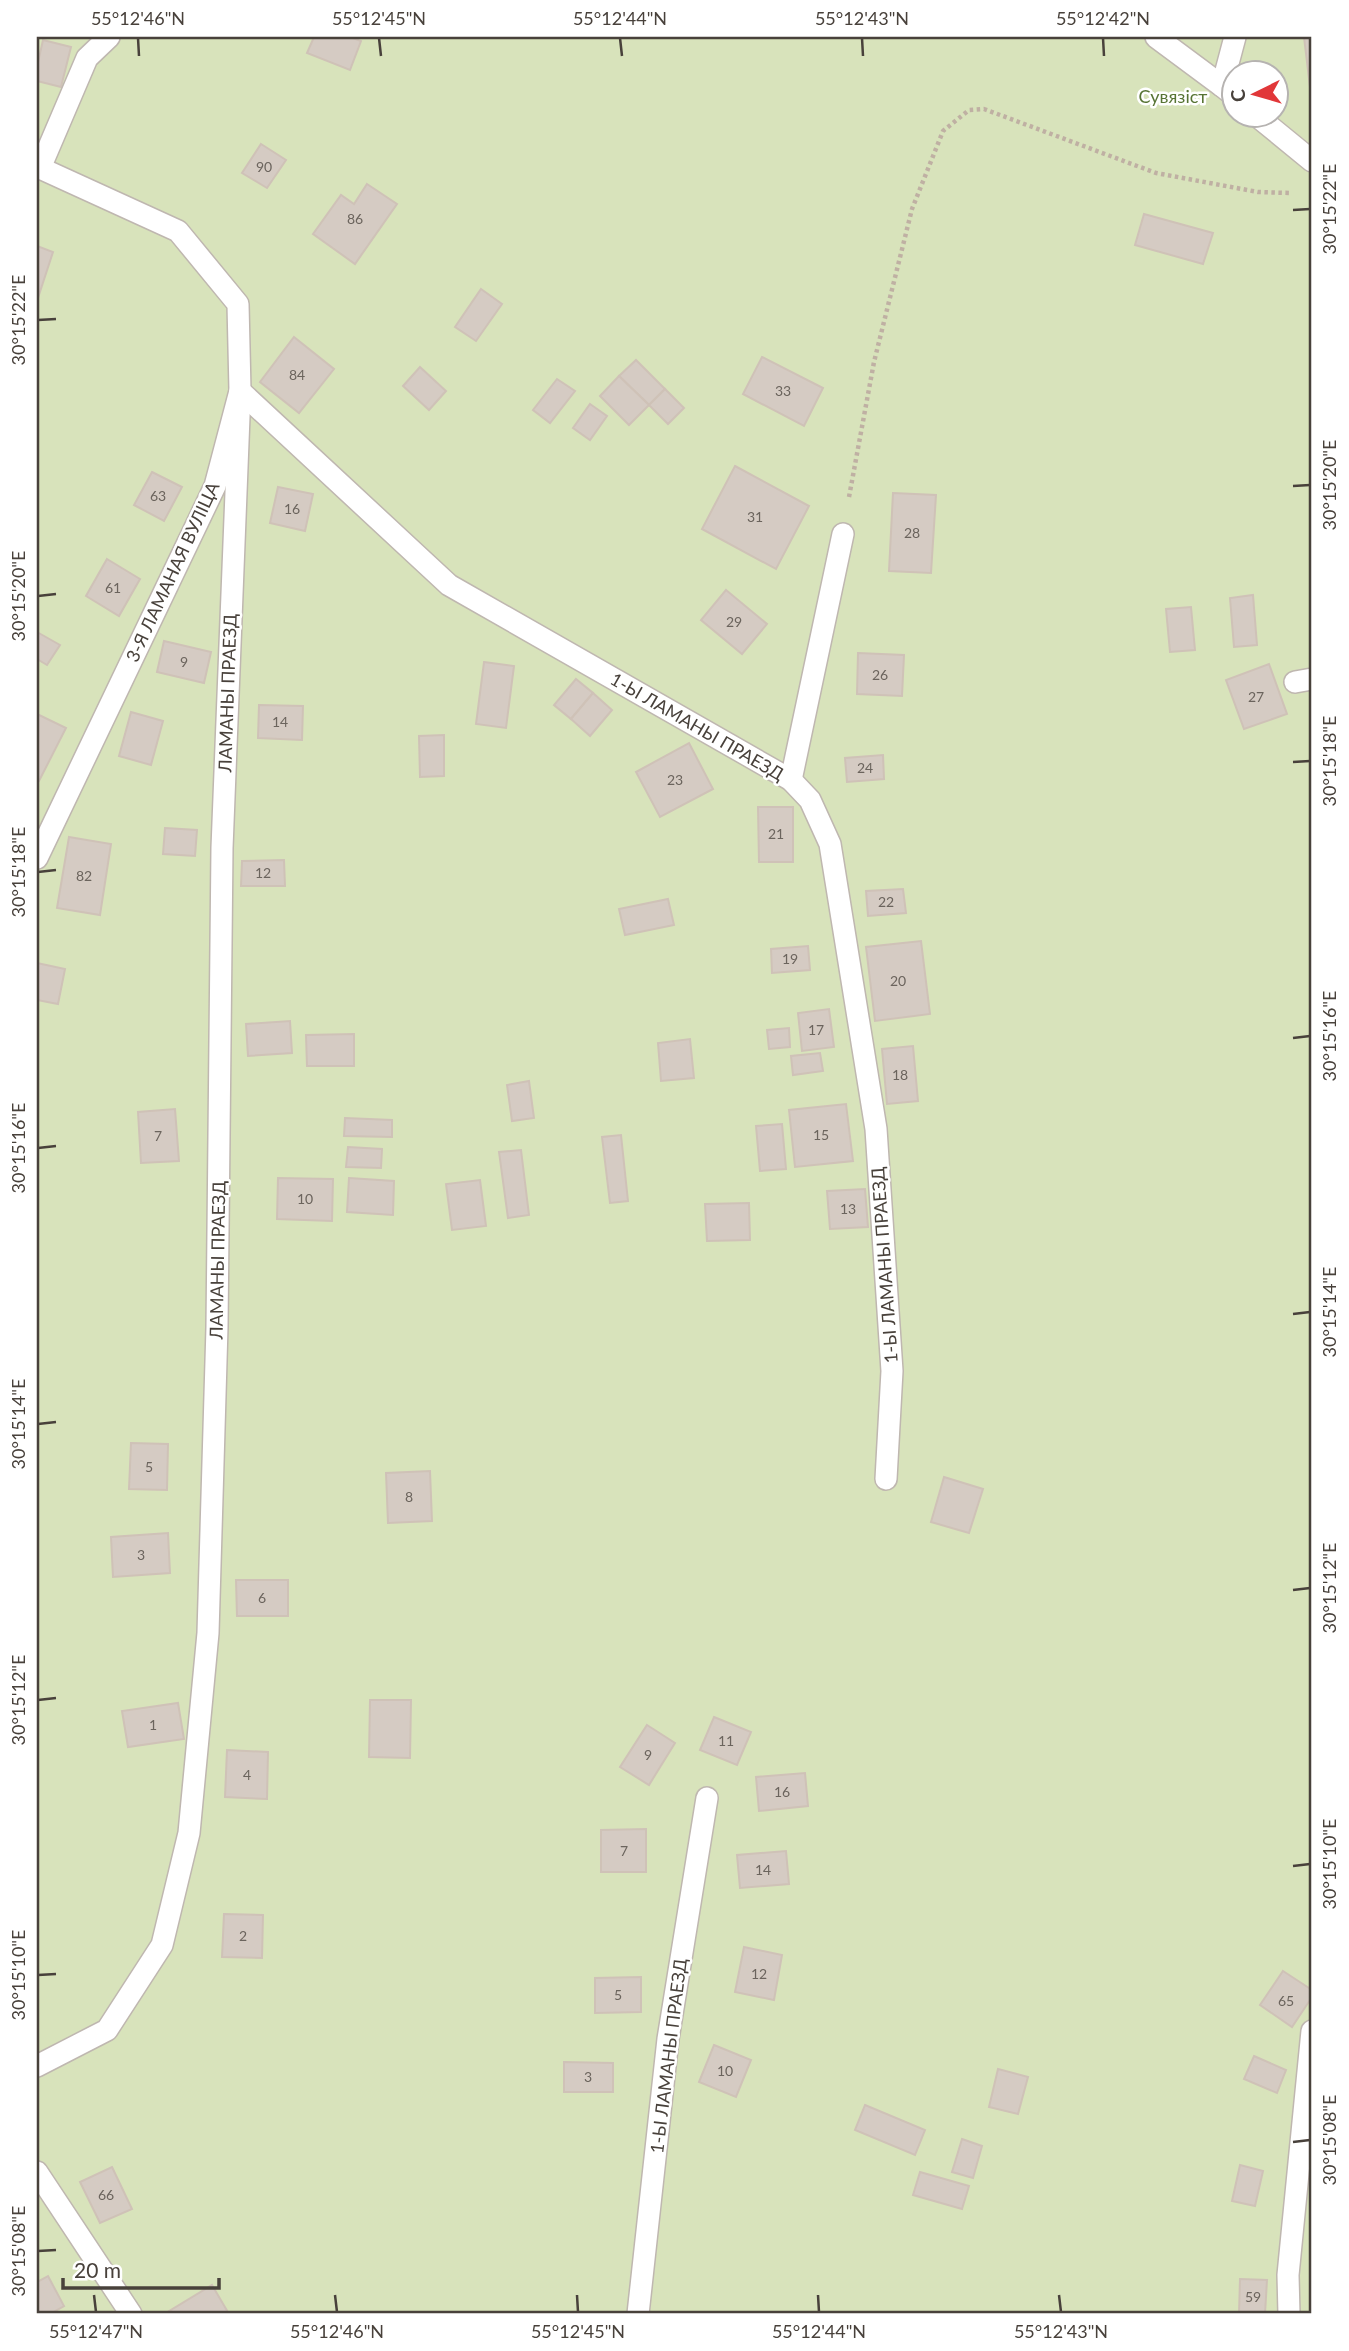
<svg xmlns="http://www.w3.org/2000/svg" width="1349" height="2351" font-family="Lato,sans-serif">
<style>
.green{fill:#d8e3bb;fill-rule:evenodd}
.building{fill:#d5cbc3;stroke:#cfc2b7;stroke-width:2}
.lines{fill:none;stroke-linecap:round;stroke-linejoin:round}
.service-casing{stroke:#bfb7b0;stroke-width:24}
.path{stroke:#bfb0a3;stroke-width:4.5;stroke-dasharray:3.5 3.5;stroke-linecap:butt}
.service{stroke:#fff;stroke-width:21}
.ticks{fill:none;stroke:#48413b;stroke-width:2.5}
.labels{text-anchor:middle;stroke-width:5;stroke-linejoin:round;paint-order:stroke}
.number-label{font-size:14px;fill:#6b645d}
.park-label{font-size:18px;fill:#577434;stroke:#fff}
.street-label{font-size:18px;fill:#48413b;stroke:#fff}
.neatline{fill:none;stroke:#48413b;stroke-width:2.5}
.ticks-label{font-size:18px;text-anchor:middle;fill:#48413b}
</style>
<rect width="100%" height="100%" fill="#f4f1ec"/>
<path class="green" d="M37,37H1312V2314H37ZM1234,74H1276V116H1234Z"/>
<g class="building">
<polygon points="314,37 350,37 361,41 350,70 307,53"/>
<polygon points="1304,37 1312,37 1312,86 1310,87"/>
<polygon points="43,40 71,47 61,87 37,81 37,67"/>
<polygon points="261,144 286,160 267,188 242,173"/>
<polygon points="367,184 397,204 355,264 313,234 341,195 354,204"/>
<polygon points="1144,214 1213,233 1203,264 1135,245"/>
<polygon points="37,246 53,252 37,301"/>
<polygon points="481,289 502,304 476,341 455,327"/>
<polygon points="294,337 334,369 299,413 260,382"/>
<polygon points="762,357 823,388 804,426 743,394"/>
<polygon points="636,360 665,389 649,405 619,376"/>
<polygon points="420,367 446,391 429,410 403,386"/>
<polygon points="619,376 649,405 629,425 600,396"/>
<polygon points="557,379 575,391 550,423 533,410"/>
<polygon points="665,389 684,408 668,424 649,405"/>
<polygon points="590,404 607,416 590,440 573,428"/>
<polygon points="735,466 809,506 776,569 702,529"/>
<polygon points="152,472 182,487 164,521 134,505"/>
<polygon points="278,487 313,494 305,531 270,523"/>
<polygon points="893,493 936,495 931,573 889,571"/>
<polygon points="107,559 140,579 119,616 86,596"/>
<polygon points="726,590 767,624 742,654 701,620"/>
<polygon points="1253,595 1257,645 1234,647 1230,598"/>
<polygon points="1191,607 1195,650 1170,652 1166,609"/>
<polygon points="37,632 60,645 47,665 37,659"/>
<polygon points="164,641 211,652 204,683 157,672"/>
<polygon points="858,653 904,655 902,696 857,694"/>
<polygon points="484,662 514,666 506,728 476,724"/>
<polygon points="1269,664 1287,714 1244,729 1226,680"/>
<polygon points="576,679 593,693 571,719 554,705"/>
<polygon points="593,693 612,710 590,736 571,719"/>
<polygon points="259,705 303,706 302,740 258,738"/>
<polygon points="131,712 163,721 151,765 119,756"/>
<polygon points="37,714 66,728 39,781 37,780"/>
<polygon points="444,735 444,776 420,777 419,736"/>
<polygon points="689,743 713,789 660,817 636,772"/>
<polygon points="883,755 884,779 847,782 845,758"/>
<polygon points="758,807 793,807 793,862 759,862"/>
<polygon points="165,828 197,830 195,856 163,854"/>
<polygon points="69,837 111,844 100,915 57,908"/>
<polygon points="284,860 285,886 241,886 242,861"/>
<polygon points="903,889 906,913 868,916 866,891"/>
<polygon points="668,899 674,925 625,935 619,909"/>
<polygon points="921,941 930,1014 875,1021 866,947"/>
<polygon points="808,946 810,970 772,973 771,949"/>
<polygon points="37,963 65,969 58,1004 37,1000"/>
<polygon points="829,1009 834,1047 802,1051 798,1013"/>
<polygon points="290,1021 292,1053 248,1056 246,1024"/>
<polygon points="789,1028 790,1047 769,1049 767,1030"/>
<polygon points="354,1034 354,1066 307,1066 306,1035"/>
<polygon points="690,1039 694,1078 661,1081 658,1043"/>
<polygon points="913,1046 918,1101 887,1104 882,1049"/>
<polygon points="820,1053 823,1071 793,1075 791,1056"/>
<polygon points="529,1081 534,1118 512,1121 507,1085"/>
<polygon points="846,1104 853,1161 795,1167 789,1110"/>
<polygon points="175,1109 179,1161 141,1163 138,1112"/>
<polygon points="345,1118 392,1120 392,1137 344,1136"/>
<polygon points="782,1124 786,1169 760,1171 756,1126"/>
<polygon points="621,1135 628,1201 610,1203 602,1137"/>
<polygon points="348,1147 382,1149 381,1168 346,1167"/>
<polygon points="521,1150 529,1215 508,1218 499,1152"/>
<polygon points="278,1178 333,1179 332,1221 277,1219"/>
<polygon points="349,1178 394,1181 393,1215 347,1212"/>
<polygon points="480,1180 486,1226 452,1230 446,1184"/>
<polygon points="865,1189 868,1227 830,1229 827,1191"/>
<polygon points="749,1203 750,1240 707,1241 705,1204"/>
<polygon points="131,1443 168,1444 167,1490 129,1489"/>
<polygon points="430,1471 432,1521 388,1523 386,1473"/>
<polygon points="944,1477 983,1489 969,1533 931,1522"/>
<polygon points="168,1533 170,1573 113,1577 111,1537"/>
<polygon points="236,1580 288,1580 288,1616 237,1616"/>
<polygon points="370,1700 411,1700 410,1758 369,1757"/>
<polygon points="178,1703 184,1739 128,1747 122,1711"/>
<polygon points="714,1717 751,1732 737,1765 700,1750"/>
<polygon points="647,1725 675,1743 649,1785 620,1767"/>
<polygon points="227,1750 268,1752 267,1799 225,1797"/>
<polygon points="805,1773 808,1806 759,1811 756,1777"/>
<polygon points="646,1829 646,1872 601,1872 601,1830"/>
<polygon points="786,1851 789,1884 740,1888 737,1855"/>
<polygon points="224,1914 263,1915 262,1958 222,1957"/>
<polygon points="744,1947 782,1955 774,2000 735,1992"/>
<polygon points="1283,1971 1312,1990 1312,1997 1292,2027 1260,2005"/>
<polygon points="641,1977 641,2012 595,2013 595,1978"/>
<polygon points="714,2045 751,2060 736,2097 699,2082"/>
<polygon points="1254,2056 1286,2070 1277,2093 1244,2079"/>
<polygon points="564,2062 613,2063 613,2092 564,2092"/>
<polygon points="998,2069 1028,2077 1018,2114 989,2107"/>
<polygon points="865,2105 925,2130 915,2155 855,2130"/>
<polygon points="962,2139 982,2146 973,2178 952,2172"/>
<polygon points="1240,2165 1263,2171 1255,2206 1232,2201"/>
<polygon points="112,2167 132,2209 100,2223 80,2182"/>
<polygon points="920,2172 969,2186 962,2209 913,2195"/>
<polygon points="48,2276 64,2306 50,2314 37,2314 37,2282"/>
<polygon points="1240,2279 1267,2280 1265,2314 1239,2314"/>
<polygon points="212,2285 229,2314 167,2314 166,2313"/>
</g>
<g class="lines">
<g class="service-casing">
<g id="service">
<polyline points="1156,37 1222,86"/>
<polyline points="1232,94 1222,86 1235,37"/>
<polyline points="1257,116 1312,161"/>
<polyline points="40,168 87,58 109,37"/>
<polyline points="37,169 40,168 178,231 238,304 240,391 215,486 37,858"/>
<polyline points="240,391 449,585 791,780 810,800 830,844 876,1129 892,1371 886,1479"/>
<polyline points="1295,682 1312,679"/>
<polyline points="791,780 843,534"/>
<polyline points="37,2066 107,2030 162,1945 189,1833 208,1633 217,1327 222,848 240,391"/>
<polyline points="37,2172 131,2314"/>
<polyline points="638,2314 668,2039 707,1798"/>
<polyline points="1289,2314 1288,2275 1312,2031"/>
</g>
</g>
<polyline class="path" points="849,497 874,362 912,209 943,131 969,110 984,109 1156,173 1258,192 1290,193"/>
<use href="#service" class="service"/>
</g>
<path class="ticks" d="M138,38L139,56M379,38L381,56M620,38L622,56M862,38L863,56M1103,38L1104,56M1293,210L1310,209M38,320L56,319M1293,486L1310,485M38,596L56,594M1293,762L1310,761M38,872L56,870M1293,1038L1310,1036M38,1148L56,1146M1293,1314L1310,1312M38,1424L56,1422M1293,1590L1310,1588M38,1700L56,1698M1293,1866L1310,1864M38,1975L56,1974M1293,2142L1310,2140M38,2251L56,2250M94,2295L96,2312M335,2295L337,2312M577,2295L578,2312M818,2295L819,2312M1059,2295L1061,2312"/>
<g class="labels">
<g class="number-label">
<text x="264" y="172">90</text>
<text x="355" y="224">86</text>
<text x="297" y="380">84</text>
<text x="783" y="396">33</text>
<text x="158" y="501">63</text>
<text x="292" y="514">16</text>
<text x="755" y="522">31</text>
<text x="912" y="538">28</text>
<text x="113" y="593">61</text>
<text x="734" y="627">29</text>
<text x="184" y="667">9</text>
<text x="880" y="680">26</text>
<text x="1256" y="702">27</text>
<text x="280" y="727">14</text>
<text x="865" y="773">24</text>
<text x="675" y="785">23</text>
<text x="776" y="839">21</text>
<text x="263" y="878">12</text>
<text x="84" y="881">82</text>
<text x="886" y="907">22</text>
<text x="790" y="964">19</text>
<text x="898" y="986">20</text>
<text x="816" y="1035">17</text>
<text x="900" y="1080">18</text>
<text x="821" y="1140">15</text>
<text x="158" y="1141">7</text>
<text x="305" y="1204">10</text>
<text x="848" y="1214">13</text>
<text x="149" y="1472">5</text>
<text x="409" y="1502">8</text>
<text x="141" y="1560">3</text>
<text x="262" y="1603">6</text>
<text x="153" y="1730">1</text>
<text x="726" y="1746">11</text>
<text x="648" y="1760">9</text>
<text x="247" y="1780">4</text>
<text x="782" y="1797">16</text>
<text x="624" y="1856">7</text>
<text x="763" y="1875">14</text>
<text x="243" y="1941">2</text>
<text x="759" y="1979">12</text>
<text x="618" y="2000">5</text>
<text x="1286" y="2006">65</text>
<text x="725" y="2076">10</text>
<text x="588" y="2082">3</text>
<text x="106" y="2200">66</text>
<text x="1253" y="2302">59</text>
</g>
<g class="park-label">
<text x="1173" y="103">Сувязіст</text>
</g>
<g class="street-label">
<text transform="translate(173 572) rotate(-65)" y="6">3-Я ЛАМАНАЯ ВУЛІЦА</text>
<text transform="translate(228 693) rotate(-88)" y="6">ЛАМАНЫ ПРАЕЗД</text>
<text transform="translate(697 727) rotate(30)" y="6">1-Ы ЛАМАНЫ ПРАЕЗД</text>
<text transform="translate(218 1260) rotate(-89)" y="6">ЛАМАНЫ ПРАЕЗД</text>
<text transform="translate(885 1265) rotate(-94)" y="6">1-Ы ЛАМАНЫ ПРАЕЗД</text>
<text transform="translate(669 2056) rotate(-83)" y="6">1-Ы ЛАМАНЫ ПРАЕЗД</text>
</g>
</g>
<rect width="1349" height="2351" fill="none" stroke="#ffffff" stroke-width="77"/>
<g transform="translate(1255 94) rotate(265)"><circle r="33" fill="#ffffff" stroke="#b6b3b1" stroke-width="2"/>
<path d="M0-5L12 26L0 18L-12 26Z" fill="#e13739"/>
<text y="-10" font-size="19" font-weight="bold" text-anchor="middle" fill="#48413b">С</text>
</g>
<path d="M63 2278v10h156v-10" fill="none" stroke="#48413b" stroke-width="3.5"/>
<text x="74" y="2278" font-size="21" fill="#48413b" stroke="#ffffff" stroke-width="5" paint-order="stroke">20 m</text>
<rect x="38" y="38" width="1272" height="2274" class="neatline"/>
<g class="ticks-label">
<text x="138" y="25">55°12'46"N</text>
<text x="379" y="25">55°12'45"N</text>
<text x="620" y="25">55°12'44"N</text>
<text x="862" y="25">55°12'43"N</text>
<text x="1103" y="25">55°12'42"N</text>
<text transform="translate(1330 209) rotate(-90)" y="6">30°15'22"E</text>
<text transform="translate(19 320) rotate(-90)" y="6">30°15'22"E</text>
<text transform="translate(1330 485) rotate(-90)" y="6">30°15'20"E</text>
<text transform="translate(19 596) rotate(-90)" y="6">30°15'20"E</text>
<text transform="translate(1330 761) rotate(-90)" y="6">30°15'18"E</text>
<text transform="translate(19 872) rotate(-90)" y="6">30°15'18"E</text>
<text transform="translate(1330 1036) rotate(-90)" y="6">30°15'16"E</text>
<text transform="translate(19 1148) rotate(-90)" y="6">30°15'16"E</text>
<text transform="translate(1330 1312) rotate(-90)" y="6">30°15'14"E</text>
<text transform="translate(19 1424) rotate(-90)" y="6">30°15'14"E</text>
<text transform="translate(1330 1588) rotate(-90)" y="6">30°15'12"E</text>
<text transform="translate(19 1700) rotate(-90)" y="6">30°15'12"E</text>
<text transform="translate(1330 1864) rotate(-90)" y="6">30°15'10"E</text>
<text transform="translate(19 1975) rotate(-90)" y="6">30°15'10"E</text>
<text transform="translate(1330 2140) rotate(-90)" y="6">30°15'08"E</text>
<text transform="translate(19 2251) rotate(-90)" y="6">30°15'08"E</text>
<text x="96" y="2338">55°12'47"N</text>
<text x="337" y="2338">55°12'46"N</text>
<text x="578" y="2338">55°12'45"N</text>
<text x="819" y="2338">55°12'44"N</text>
<text x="1061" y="2338">55°12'43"N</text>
</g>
</svg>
